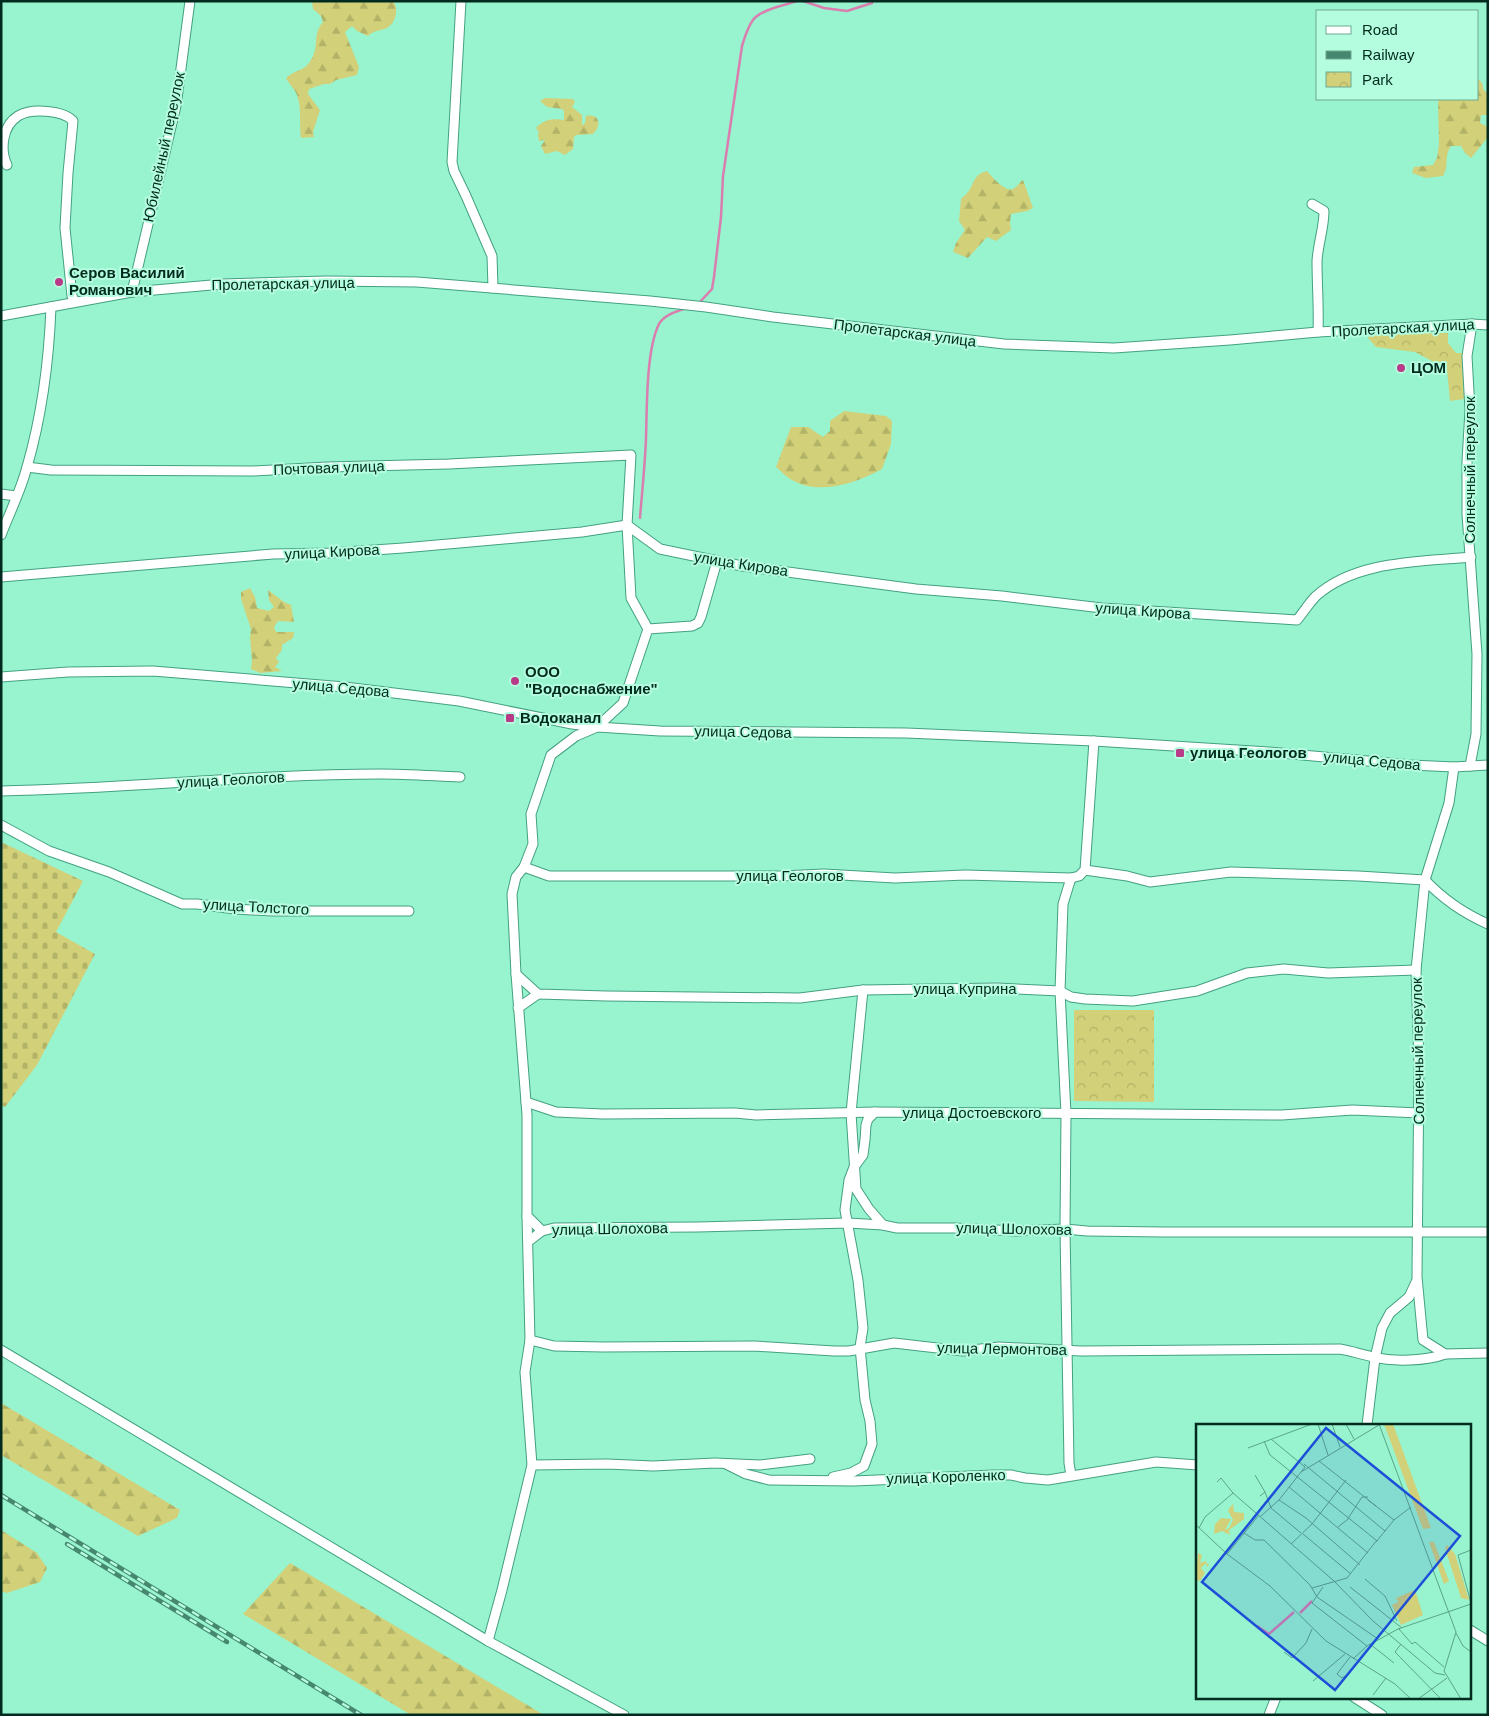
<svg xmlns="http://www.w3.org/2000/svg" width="1489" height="1716" font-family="Arial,sans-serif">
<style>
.forest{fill:url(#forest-firs)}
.cemetery{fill:url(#cemetery-stones)}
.park{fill:url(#park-crowns)}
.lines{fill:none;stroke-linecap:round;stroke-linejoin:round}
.stream{stroke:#da7daf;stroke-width:2.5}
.minor-casing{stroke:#43a180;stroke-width:11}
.minor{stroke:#fff;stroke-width:9}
.rail-casing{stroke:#45876f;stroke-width:4.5}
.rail{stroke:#b5fddf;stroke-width:2.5;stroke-dasharray:8;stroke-linecap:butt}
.poi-dot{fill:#b93a87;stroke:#b5fddf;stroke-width:2}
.labels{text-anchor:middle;stroke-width:4;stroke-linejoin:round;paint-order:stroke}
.street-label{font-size:15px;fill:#012b1e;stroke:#b5fddf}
.poi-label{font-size:15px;font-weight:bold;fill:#012b1e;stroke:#b5fddf;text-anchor:start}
.inset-river{fill:none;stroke:#da7daf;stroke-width:2.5}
.inset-road{fill:none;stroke:#5ba488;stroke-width:1}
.view{fill:#1d4ed8;fill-opacity:0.15;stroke:#1d4ed8;stroke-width:2.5}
.inset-edge{fill:none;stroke:#012b1e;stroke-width:2.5}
</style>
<defs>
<pattern id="forest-firs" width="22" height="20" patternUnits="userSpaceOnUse" patternTransform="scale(1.25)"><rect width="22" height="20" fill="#d2d078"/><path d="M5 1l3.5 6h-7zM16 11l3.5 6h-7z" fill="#b2b367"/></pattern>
<pattern id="cemetery-stones" width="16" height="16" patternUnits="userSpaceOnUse" patternTransform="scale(1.25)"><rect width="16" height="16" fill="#d2d078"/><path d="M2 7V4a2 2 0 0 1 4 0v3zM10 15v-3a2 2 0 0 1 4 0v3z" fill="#b2b367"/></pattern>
<pattern id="park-crowns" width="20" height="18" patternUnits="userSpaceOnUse" patternTransform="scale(1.25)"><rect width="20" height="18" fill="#d2d078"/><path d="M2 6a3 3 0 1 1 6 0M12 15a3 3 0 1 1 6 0" fill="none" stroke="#b2b367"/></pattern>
</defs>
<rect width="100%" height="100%" fill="#97f4cf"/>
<g class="forest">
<path d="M312,1H393C399,8 396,23 387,28C380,31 374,30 368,36L357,31L352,26L345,32L359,67L357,75L336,80L330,84H324L309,89L308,94L320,110L313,132L314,137L301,138C299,124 302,108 297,95C295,89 289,84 286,78C294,70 304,71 309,63C321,47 311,36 323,22L321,16L313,9Z"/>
<path d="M1478,79L1482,83L1484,91L1488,92V115H1481L1480,123L1488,127V137L1471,158L1465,153L1461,146H1451C1443,159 1450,164 1443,176L1426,178L1412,173L1414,167L1433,165L1437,158L1439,144L1438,99H1478Z"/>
<path d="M545,98L573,99L575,102L572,107L582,115V124L583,125L585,123L586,116C600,113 602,126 593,134L576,135L574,137L573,149L565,155L557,151L545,154L541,146L545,140L539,141L538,134L539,132L536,128C544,119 553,118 564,120V111L562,109L547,107L540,101Z"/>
<path d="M987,171C991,176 1006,193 1013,189C1017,187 1020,182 1023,180L1033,208L1027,211L1011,214L1010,223L1011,230L996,241L987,237L968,258L953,252L956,243L965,230L959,221L961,199C964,196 968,193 970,189C975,180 975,174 987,171Z"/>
<path d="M844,411L886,416L892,421L891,444L882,469C856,483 820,496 792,480C786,477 781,471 776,467L791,427H808L823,437L830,431V421Z"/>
<polygon points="250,588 255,597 257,608 269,611 274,607 269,600 268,590 284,602 291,605 294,622 278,621 274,627 276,632 294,632 293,638 282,645 282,650 276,658 279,662 275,667 282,671 260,673 251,669 252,660 250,638 251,629 241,599 241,592"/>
<polygon points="1,1403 180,1510 177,1518 138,1536 1,1455"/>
<polygon points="1,1530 37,1553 47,1568 40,1582 7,1593 1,1591"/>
<polygon points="290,1563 544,1715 411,1715 243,1614"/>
</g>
<polygon class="cemetery" points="1,842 83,881 56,932 95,954 37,1065 5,1107 1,1105"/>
<g class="park">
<polygon points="1448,333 1448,343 1456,353 1462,353 1464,399 1450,401 1447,369 1415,352 1376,347 1368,338 1370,334"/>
<polygon points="1074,1010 1154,1010 1154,1102 1074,1101"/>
</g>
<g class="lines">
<g class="stream">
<polyline points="803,1 824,8 847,11 872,3"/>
<path d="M699,303L712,289L714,277L721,217L723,176L742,46C745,37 747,28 753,20C760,10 785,5 797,1"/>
<path d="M640,518C642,492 645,465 646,438C647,408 646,350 659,324C664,315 675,312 684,309"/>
</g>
<g class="minor-casing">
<g id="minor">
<polyline points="461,1 452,162 454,171 466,196 492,256 493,288"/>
<path d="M7,165C0,150 2,126 18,116C31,108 63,110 73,121L68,173L65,228L72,296L75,302"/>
<path d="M1312,204L1324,211C1324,228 1318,244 1317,261C1317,285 1319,308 1318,332"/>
<polyline points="132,292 176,106 190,1"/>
<polyline points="1,316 132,292 223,284 326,281 417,282 650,301 706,307 773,317 1004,344 1114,348 1230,340 1318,332 1472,324 1488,325"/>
<polyline points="27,467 51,470 253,471 327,467 449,464 631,455 627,525 631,598 648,629"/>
<polyline points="1,494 16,496"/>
<path d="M1,535C10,512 21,490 27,467C42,415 49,360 51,307"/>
<path d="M1,577L273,554L331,553L403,548L582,532L627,525L660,549L742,566L916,589L1002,596L1102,608L1297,620C1303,613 1309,603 1316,596C1356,560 1420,562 1471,557"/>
<polyline points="1,677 68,672 153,671 345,687 459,701 572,724 597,727 660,731 906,733 1094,741 1269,752 1411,765 1454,767 1488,765"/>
<polyline points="1470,766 1476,734 1477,654 1467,514 1467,461 1470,410 1467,356 1472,324"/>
<polyline points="1454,767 1449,803 1425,880 1416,970 1419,1063 1417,1277 1423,1340 1445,1354 1488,1353"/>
<path d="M1,791C128,789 254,774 380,774C407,774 434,776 460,777"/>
<polyline points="1,825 49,851 109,872 182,904 197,904 235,909 272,911 409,911"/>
<polyline points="524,867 549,876 781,876 824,874 895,878 965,875 1071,878 1079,876 1085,870 1094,741"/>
<path d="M1085,870L1127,876L1150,882L1231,872L1358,876L1425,880C1443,899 1465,914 1488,924"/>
<polyline points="1071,878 1063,904 1060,991 1066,1114 1065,1229 1069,1463 1071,1475"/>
<polyline points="516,974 538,994 606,996 800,998 863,990 997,988 1060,991 1071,997 1085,999 1133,1001 1197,991 1247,973 1284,969 1328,973 1416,970"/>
<polyline points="863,990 851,1113 856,1189 869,1209 883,1225"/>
<polyline points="518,1008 538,994"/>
<polyline points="526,1102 556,1112 603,1114 735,1113 756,1115 875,1112 1282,1115 1352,1110 1419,1113"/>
<polyline points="542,1231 554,1228 698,1227 848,1223 883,1225 897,1228 954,1228 1016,1231 1065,1229 1087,1231 1164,1232 1488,1232"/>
<polyline points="529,1241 542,1231 527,1216 527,1115 516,974 512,894 516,877 524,867 533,844 531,814 551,755 576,736 597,727 623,703 648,629 692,626 698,623 701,617 717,561"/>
<path d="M530,1340L554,1346L604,1347L754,1346L834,1351H849L894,1343L963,1351L999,1347L1081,1351L1340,1349C1352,1351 1363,1355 1374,1357C1393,1362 1427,1361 1445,1354"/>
<polyline points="1,1350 488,1641 624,1715"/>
<polyline points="1367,1425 1375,1358 1382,1328 1390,1313 1409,1297 1416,1282"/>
<polyline points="726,1464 746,1474 769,1480 854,1481 993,1475 1011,1475 1025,1478 1048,1480 1156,1462 1198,1465"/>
<polyline points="532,1465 607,1464 653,1466 715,1463 760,1465 810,1459"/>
<polyline points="833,1477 851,1473 864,1466 872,1444 870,1421 865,1400 860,1347 863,1328 858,1280 845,1210 849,1180 854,1167 863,1155 865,1140 866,1125 868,1119 875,1112"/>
<polyline points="1470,1630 1488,1641"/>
<polyline points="488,1641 502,1590 532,1465 525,1372 530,1340 527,1216"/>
<polyline points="1354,1697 1382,1715"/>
<polyline points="1269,1715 1276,1697"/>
</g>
</g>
<use href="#minor" class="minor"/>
<g class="rail-casing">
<g id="rail">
<polyline points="1,1495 361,1715"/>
<polyline points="67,1544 227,1642"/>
</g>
</g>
<use href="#rail" class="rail"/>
</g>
<g class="poi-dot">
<circle cx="59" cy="282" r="5"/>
<circle cx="1401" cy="368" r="5"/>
<circle cx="515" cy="681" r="5"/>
<rect x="505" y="713" width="10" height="10" rx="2.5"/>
<rect x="1175" y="748" width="10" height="10" rx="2.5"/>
</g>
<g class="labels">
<g class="street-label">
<text transform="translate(164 147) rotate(-78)" y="5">Юбилейный переулок</text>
<text transform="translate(283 284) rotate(-1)" y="5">Пролетарская улица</text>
<text transform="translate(1403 328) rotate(-3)" y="5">Пролетарская улица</text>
<text transform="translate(905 333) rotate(7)" y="5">Пролетарская улица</text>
<text transform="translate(329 468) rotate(-2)" y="5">Почтовая улица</text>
<text transform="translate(1470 470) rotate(-90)" y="5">Солнечный переулок</text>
<text transform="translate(332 552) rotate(-3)" y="5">улица Кирова</text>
<text transform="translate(741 564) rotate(9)" y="5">улица Кирова</text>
<text transform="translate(1143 611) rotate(4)" y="5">улица Кирова</text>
<text transform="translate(341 688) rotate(5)" y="5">улица Седова</text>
<text transform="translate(743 732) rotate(1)" y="5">улица Седова</text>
<text transform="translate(1372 761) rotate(5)" y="5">улица Седова</text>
<text transform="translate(231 780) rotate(-3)" y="5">улица Геологов</text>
<text x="790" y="881">улица Геологов</text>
<text transform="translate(256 907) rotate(3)" y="5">улица Толстого</text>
<text x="965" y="994">улица Куприна</text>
<text transform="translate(1418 1051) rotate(-91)" y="5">Солнечный переулок</text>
<text x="972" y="1118">улица Достоевского</text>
<text transform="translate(610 1229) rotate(-1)" y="5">улица Шолохова</text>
<text transform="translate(1014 1229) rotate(1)" y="5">улица Шолохова</text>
<text transform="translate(1002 1349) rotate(1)" y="5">улица Лермонтова</text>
<text transform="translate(946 1477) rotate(-2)" y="5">улица Короленко</text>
</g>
<g class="poi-label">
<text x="69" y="278">Серов Василий<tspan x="69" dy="17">Романович</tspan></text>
<text x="1411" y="373">ЦОМ</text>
<text x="525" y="677">ООО<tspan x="525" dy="17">"Водоснабжение"</tspan></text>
<text x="520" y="723">Водоканал</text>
<text x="1190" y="758">улица Геологов</text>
</g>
</g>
<g transform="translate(1196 1424)">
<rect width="275" height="275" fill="#97f4cf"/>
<path d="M188,0H197L235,104L227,105ZM37,80L38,88L48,89V95L33,106L34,111L26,107L18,110L19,100L25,94L35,95L29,106L33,104L37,96L32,86ZM233,118H238L253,157L248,160ZM251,121L259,130L273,176L265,174L249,124ZM2,129L6,131L4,139L9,137L13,141L11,143L10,139L5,144L9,149L4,157L0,156Z" fill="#d2d078"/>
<path d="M219,166L227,191L205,201L196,181L202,178L200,174Z" fill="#d2d078"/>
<path class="inset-river" d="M104,189L116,177M61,202L73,210L98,188"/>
<path class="inset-road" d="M122,0L132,31M136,0L144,23M150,0L158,15M183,0L260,208L248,247L265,275M68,17L74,31L180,116M52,24L116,0M123,37L180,82M108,40L189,107M105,48L183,1M59,51L69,68M21,58L25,54L37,69M93,63L172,129M64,72L69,68L75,84L105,109M83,76L110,94L164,141M172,76L198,96M65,92L83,76L109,43L75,15M0,101L31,130L74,162L130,217L199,260L215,275M142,103L151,96L166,73H172M3,104L9,93L37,69L138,157L177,197L239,249L249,251M48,109L59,116H68L114,161L121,173L182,215M107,110L155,150M180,118L198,96L215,83M95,120L116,100L150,56M275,126L262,131L275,179M31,130L63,91M169,155L189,172L201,197M127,163L116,179L171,222M154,163L206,204M116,164L151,154L181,116M203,205L216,220L219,218L248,243M260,209L267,222L275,228M174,220L198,239M205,220L199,228L245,275M88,228L96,234L110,219L116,205M157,235L171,222L202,205L275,180M151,251L146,254L141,250L154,233M117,257L149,230M177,271L190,254M222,275L251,254"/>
<path class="view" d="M130,4L264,112L139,266L6,158Z"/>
<rect width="275" height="275" class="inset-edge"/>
</g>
<rect width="1489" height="1716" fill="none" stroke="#012b1e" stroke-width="5"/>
<rect x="1316" y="10" width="162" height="90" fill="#b5fddf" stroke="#6da992"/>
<rect x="1326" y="26" width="25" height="8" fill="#ffffff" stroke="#6da992"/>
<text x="1362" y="35" font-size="15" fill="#012b1e">Road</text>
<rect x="1326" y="51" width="25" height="8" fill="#45876f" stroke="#6da992"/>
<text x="1362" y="60" font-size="15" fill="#012b1e">Railway</text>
<rect x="1326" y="72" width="25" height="15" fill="url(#park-crowns)" stroke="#6da992"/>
<text x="1362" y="85" font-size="15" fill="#012b1e">Park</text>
</svg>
